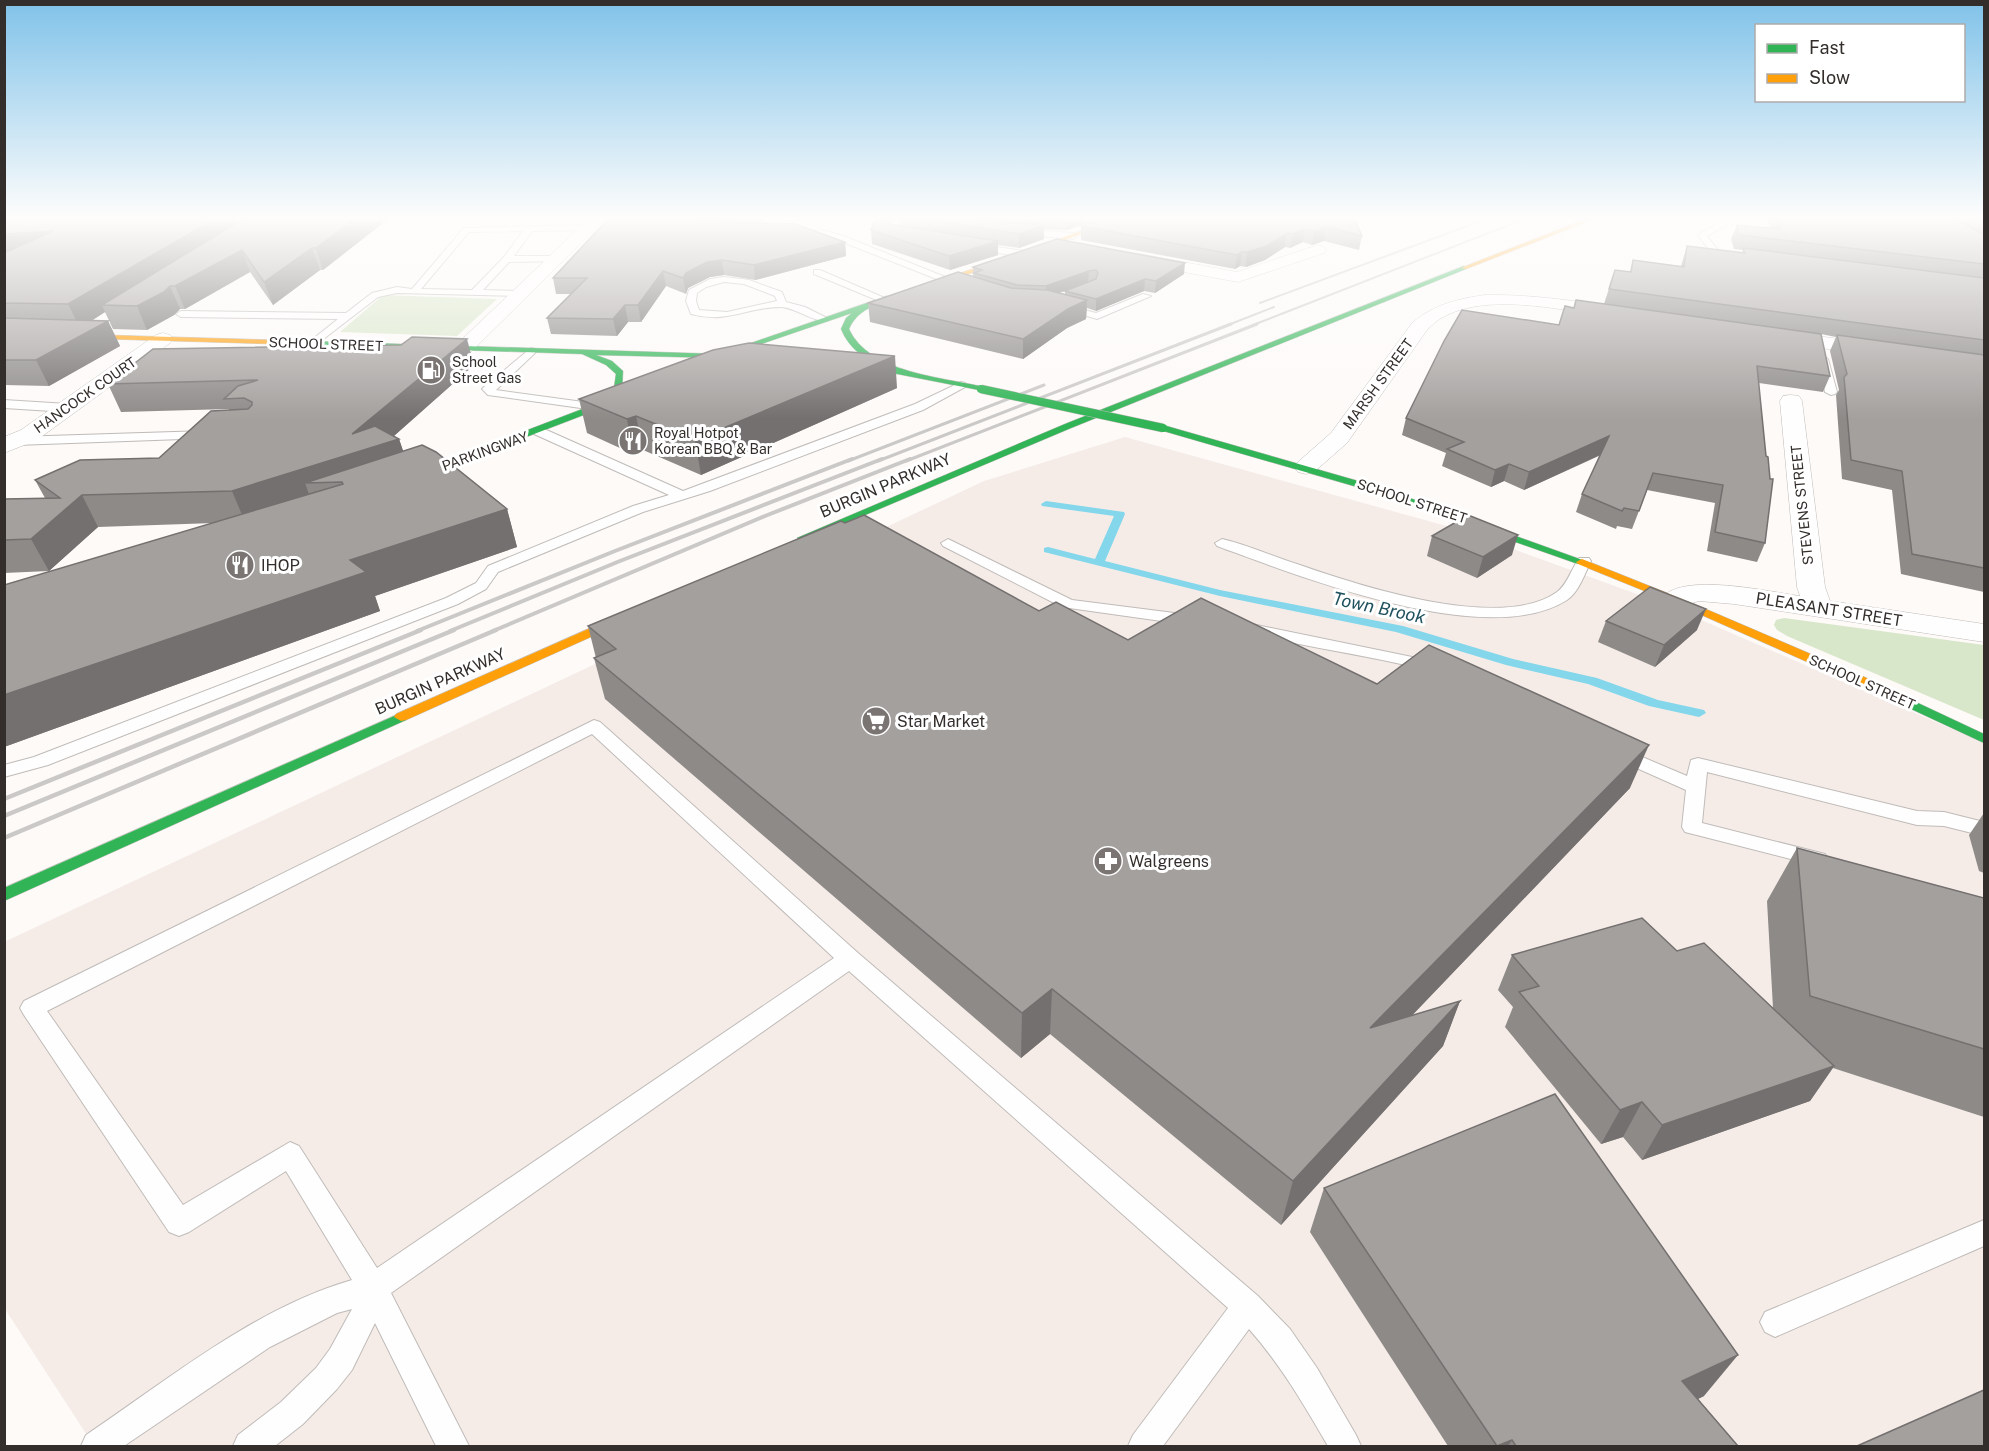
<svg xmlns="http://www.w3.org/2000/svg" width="1989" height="1451" font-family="'Public Sans',sans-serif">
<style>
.built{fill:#f5ece8}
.green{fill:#d8e6c9}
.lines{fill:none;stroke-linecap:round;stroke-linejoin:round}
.stream{fill:#84d6eb;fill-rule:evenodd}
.lane-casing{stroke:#bfbbb8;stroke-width:2}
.street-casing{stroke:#bfbbb8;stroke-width:1}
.fast-casing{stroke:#bfbbb8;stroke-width:1}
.slow-casing{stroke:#bfbbb8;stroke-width:1}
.lane{fill:#fffefe;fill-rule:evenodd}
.street{fill:#fffefe;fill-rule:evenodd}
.fast{fill:#30b455;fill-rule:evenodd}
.slow{fill:#ff9f0a;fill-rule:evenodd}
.rail-far3{stroke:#cac9c8;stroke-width:2}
.rail-far2{stroke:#cac9c8;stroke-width:3}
.rail-far1{stroke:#cac9c8;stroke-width:4}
.rail{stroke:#cac9c8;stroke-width:4.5}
.fast-bridge-casing{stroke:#bfbbb8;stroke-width:9;stroke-linecap:butt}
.fast-bridge{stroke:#30b455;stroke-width:8}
.wall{fill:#8d8a88;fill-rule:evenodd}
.shaded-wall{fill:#73706f}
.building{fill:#a4a09e;stroke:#73706f;stroke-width:1.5}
.labels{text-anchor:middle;stroke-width:6;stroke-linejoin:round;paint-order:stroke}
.far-street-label{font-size:14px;fill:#332e2b;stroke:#fff}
.far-poi-label{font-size:14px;fill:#332e2b;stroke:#fff;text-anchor:start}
.street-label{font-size:16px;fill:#332e2b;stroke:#fff}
.poi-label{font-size:16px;fill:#332e2b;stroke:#fff;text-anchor:start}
.water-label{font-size:18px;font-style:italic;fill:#20515f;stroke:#fff}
</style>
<rect width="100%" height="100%" fill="#fdfaf8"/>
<polygon class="built" points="1125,437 1461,530 1667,605 1984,743 1984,1446 94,1446 5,1309 4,942 984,481"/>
<g class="green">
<polygon points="383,295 497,299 457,336 340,332"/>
<polygon points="1784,618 1984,645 1984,720 1787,636 1777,630 1774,625 1776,620"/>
</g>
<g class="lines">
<polygon class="stream" points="1046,501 1124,512 1125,514 1105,561 1220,590 1403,626 1513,659 1597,678 1658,700 1704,710 1706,713 1699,717 1649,706 1588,684 1506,665 1396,632 1220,596 1044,552 1044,548 1048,547 1095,559 1114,516 1042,506 1041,504"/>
<g class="lane-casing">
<g id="lane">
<polygon points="1731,216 1742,216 1707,236 1721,254 1714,256 1698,235"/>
<path d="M593,225V229L590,230L532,231L514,256H557L560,257V261L509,262L483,290L520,291L523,292V296L397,293L378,297L313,347L309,346V342L338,319L181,317L176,314L181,311L346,313L372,293L397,287L412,289L464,228ZM523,231L504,257L472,290L421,289L469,232Z"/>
<polygon points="1021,229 1073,233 1077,236 1073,239 1018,234 1017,232"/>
<polygon points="799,230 827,231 846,237 965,285 957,287 840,241 826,237 796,235 795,233"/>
<polygon points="976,244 1024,251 1028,254 1024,257 973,249 972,247"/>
<polygon points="814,270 820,270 887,299 879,301 814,274"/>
<path d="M724,277L749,280L782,292L786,302L805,307L829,319C819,326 795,307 781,307C746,307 729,324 691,314L686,301L689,290L710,279ZM724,282L744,284L775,296L777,301L727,312L699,310L696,301L697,293L706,287Z"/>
<polygon points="1143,294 1151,296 1097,319 1060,308 1065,305 1096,313"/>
<polygon points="531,348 535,349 535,353 496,390 598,404 602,405 602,411 488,395 482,389 484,387"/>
<polygon points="1823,356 1828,359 1837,392 1835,394 1831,395 1825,392 1818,359"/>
<polygon points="961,382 965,383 965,387 923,410 710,491 643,512 498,572 486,589 458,604 48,765 4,777 4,765 34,757 446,598 476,583 488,566 633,506 669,495 534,434 532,431 534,428 542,428 683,491 915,404"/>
<polygon points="4,400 68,404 74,408 68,412 4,408"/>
<polygon points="206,431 210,432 212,435 210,438 16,445 10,441 16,437"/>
<polygon points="948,539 1072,600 1190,615 1198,620 1190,625 1062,607 943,546 941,543"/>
<path d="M1222,539C1248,545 1274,557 1300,565C1360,586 1501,632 1557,592C1567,585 1572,568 1579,558H1589L1591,561C1585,573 1579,592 1567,600C1487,651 1299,576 1217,546L1215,543Z"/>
<path d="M1247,623L1417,658L1437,665L1439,669L1437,673C1425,676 1413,667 1401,664C1348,652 1294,645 1241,631L1239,628Z"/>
<path d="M594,720L600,722L858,953L1258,1296L1290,1329L1317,1368L1356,1435L1361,1446H1328C1304,1405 1281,1365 1249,1329L1163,1446H1128L1133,1435L1228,1308L849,971L391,1293L469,1446H436L375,1323L352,1370L337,1389L303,1424L275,1446H233L238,1435L281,1402L316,1368L330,1349L352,1309L337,1313L270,1347L124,1446H81L86,1435C169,1379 255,1308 352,1280L286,1171L189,1232L179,1236L169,1232L24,1015L20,1008L24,1001ZM592,734L834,958L377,1268L299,1146L290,1142L183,1205L47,1011Z"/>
<polygon points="1621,748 1687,776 1691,760 1698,758 1917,811 1944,812 1984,822 1984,836 1944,826 1917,825 1707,772 1702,823 1825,854 1828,859 1825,864 1818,866 1685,832 1682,827 1686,790 1614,758 1612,754 1614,750"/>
<polygon points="1984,1220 1984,1246 1775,1337 1765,1332 1760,1322 1765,1312"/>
</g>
</g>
<g class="street-casing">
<g id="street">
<polygon points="592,216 608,216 470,353 456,353 453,349 456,345"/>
<polygon points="1318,245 1324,247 1326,250 1324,253 1238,282 1140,264 1132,259 1140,254 1237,272"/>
<path d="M1485,295C1530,294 1574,301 1618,307L1625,309L1627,313L1625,317L1618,319C1569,311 1491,292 1445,316C1438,319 1432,325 1427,330L1347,443L1314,472L1306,474L1298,472L1294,467L1298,462L1331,433L1413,322C1436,304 1457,299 1485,295Z"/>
<polygon points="1779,331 1877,344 1884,346 1887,350 1884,354 1877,356 1772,341 1769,337 1772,333"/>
<polygon points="163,333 170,335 173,339 170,343 37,440 4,453 4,437 21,430 156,335"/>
<path d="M1791,395L1799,396L1802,401L1825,587L1830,601L1984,624V642L1734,604L1699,601L1675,608L1665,605L1661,599C1680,571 1770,592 1800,596L1797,587L1780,401L1783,396Z"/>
</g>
</g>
<g class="fast-casing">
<g id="fast">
<polygon points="1464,266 1466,269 1071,428 806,540 802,541 797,538 1065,424"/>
<path d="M887,296L891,298L890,300C872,306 857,311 849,329C869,373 942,377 984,387V391L877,370L876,368L880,366C862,357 849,348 841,329L846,318L852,313L720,358L596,355L612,361L623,371L622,389L615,397L625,393L629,396L628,398L409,482L404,479L405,477L598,403L614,388L616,374L606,365L582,354L275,344L271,342L275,340L719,354Z"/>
<polygon points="1163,425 1379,487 1588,562 1586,564 1578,564 1371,491 1160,430 1160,426"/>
<polygon points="1871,681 1984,734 1984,743 1866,688 1865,685 1866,682"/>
<polygon points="401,713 408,717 406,720 4,901 4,888"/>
</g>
</g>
<g class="slow-casing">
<g id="slow">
<polygon points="1119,216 1128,216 1026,255 890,300 883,298 1022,253"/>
<polygon points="1593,216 1602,216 1466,269 1461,268"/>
<polygon points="4,332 275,340 279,342 275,344 4,336"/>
<polygon points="1582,559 1687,601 1876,682 1877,685 1871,689 1866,688 1679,605 1578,564 1576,562"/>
<polygon points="629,611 635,615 633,618 406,720 401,721 394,717 396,714"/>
</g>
</g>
<use href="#lane" class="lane"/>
<use href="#street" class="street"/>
<use href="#fast" class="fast"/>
<use href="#slow" class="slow"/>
<g class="rail-far3">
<polyline points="1260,303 1494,216"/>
<polyline points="1228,325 1274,307"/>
<polyline points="1253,325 1532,216"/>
</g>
<g class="rail-far2">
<polyline points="848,461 1044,385"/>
<polyline points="878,461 1231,324"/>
<polyline points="906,461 1257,324"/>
</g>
<g class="rail-far1">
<polyline points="417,631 615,551 852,459"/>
<polyline points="450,631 620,561 882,459"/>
<polyline points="493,631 765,516 910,459"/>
</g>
<g class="rail">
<polyline points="4,799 421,630"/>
<polyline points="4,816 454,630"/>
<polyline points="4,838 496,630"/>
</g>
<g class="fast-bridge-casing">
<polyline id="fast-bridge" points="981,389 1163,428"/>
</g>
<use href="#fast-bridge" class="fast-bridge"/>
</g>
<g class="wall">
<polygon points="4,216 392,216 323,270 320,270 273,305 250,272 185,309 180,309 174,315 147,330 113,329 105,312 91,321 108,321 120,346 49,386 4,385"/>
<polygon points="611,216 752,216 764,220 764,223 845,242 846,256 755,280 724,275 710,277 688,288 686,294 666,286 641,322 628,322 617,336 551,334 547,318 571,294 556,294 553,278"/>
<path d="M876,216H1104L1067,230L1044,229V239L1019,248L998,245V255L950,270L872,244L871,230ZM900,218V225L890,224V223Z"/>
<polygon points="1353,216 1362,236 1359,250 1324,241 1312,245 1303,242 1290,248 1285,247 1265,260 1246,267 1240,266 1235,269 1081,240 1081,226"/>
<polygon points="1770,216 1984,216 1984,592 1901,574 1892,490 1842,479 1836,395 1839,390 1830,351 1836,337 1821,334 1830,376 1823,392 1759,383 1765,543 1757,562 1707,551 1715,503 1647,490 1632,529 1617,526 1616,529 1576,512 1582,494 1601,455 1524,490 1504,481 1491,487 1442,466 1446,453 1402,435 1406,418 1559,325 1573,308 1604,304 1615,270 1630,272 1633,260 1681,266 1687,246 1742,253 1743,250 1734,249 1731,239 1737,225 1770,228 1768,221"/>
<path d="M1057,239L1184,274L1155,293L1144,291L1096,311L1087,308L1086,319L1067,328L1023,359L870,322L868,303L973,276V267ZM1080,285L1065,291V294L1059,293Z"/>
<polygon points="474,365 394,436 399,439 403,451 507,509 517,547 375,596 380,611 4,747 4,585 214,523 98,527 49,571 4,573 4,499 45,498 35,480 159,458 229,410 229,409 121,412 108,384"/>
<polygon points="897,388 701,475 643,450 633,454 587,433 579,399"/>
<polygon points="1432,536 1512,555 1477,578 1427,556"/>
<polygon points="1039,611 1128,640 1377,684 1630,788 1411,1016 1460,1001 1443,1046 1281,1225 1050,1034 1021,1058 605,699 594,658 596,658 588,626"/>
<polygon points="1606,621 1697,630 1655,667 1598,642"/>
<polygon points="1984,813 1984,873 1979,871 1969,835"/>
<polygon points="1797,848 1984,898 1984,1117 1833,1068 1810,1101 1642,1160 1623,1137 1601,1144 1505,1027 1513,1007 1498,990 1512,955 1677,951 1773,1008 1767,901"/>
<polygon points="1324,1188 1704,1396 1698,1399 1738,1446 1448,1446 1310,1232"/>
</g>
<g class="shaded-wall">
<polygon points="220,216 261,216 102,305 105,312 80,328 68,304"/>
<polygon points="359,216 392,216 323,270 316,248"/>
<polygon points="888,216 900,216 900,218 890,223 888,235 887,221"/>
<polygon points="1069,216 1104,216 1067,230 1067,217"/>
<polygon points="1044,225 1044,239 1019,248 1019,234"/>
<polygon points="1326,227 1324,241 1312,245 1314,231"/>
<polygon points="1305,229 1303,242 1290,248 1293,234"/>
<polygon points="53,231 4,256 4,234"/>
<polygon points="1287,233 1285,247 1265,260 1246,267 1247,252"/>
<polygon points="998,241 998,255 950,270 949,256"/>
<polygon points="845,242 846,256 755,280 754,265"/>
<polygon points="312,248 320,270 273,305 264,282"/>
<polygon points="242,250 250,272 185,309 175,286"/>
<polygon points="1242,252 1240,266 1235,269 1237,255"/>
<polygon points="722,260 724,275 710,277 688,288 686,294 683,278 686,273 707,262"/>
<polygon points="1185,263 1184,274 1155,293 1156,281"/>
<polygon points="663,271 666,286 641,322 638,305"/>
<polygon points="1089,271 1088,282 1046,298 1046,286"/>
<polygon points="1145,279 1144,291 1096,311 1096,299"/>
<polygon points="170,286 180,309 174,315 147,330 137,306"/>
<polygon points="1087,300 1086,319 1067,328 1023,359 1023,339 1068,309"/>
<polygon points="625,305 628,322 617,336 613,319"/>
<polygon points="108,321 120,346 49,386 36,360"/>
<polygon points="467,339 474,365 387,442 399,439 409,468 305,483 311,500 245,522 232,491 352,434"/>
<polygon points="895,356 897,388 701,475 695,440"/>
<polygon points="636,416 643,450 633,454 627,419"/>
<polygon points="1609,436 1604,453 1524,490 1529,472"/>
<polygon points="1509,464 1504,481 1491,487 1495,470"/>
<polygon points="82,495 98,527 49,571 31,539"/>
<polygon points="507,509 517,547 375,596 380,611 4,747 4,695 350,560"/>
<polygon points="1518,535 1512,555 1477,578 1483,557"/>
<polygon points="1706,609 1697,630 1655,667 1664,645"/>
<polygon points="1649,745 1630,788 1357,1073 1370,1028"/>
<polygon points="1052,989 1050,1034 1021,1058 1022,1013"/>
<polygon points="1460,1001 1443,1046 1281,1225 1293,1181"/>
<polygon points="1834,1066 1810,1101 1642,1160 1662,1125"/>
<polygon points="1642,1102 1623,1137 1601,1144 1620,1110"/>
<polygon points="1738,1355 1704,1396 1650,1422 1682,1381"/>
<polygon points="1512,1440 1508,1446 1497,1446"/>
</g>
<g class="building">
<polygon points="4,216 220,216 68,304 4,303 4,253 53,231 4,234"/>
<polygon points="248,216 359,216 316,248 312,248 264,282 242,250 175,286 170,286 164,292 137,306 102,305"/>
<polygon points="611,216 655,216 745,223 795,224 845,242 754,265 722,260 707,262 686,273 683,278 663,271 638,305 625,305 613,319 547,318 587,278 553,278"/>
<polygon points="696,216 752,216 764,220"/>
<polygon points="876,216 888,216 887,221 889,224 998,241 949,256 871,230"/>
<polygon points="904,216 933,216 1044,225 1019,234"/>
<polygon points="1109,216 1353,216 1362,236 1326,227 1314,231 1305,229 1293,234 1287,233 1267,246 1247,252 1242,252 1237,255 1081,226"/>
<polygon points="1776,216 1952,216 1984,235 1984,264 1739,235 1737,225 1780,229"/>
<polygon points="1057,239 1185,263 1156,281 1145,279 1096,299 1065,291 1096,279 1098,273 1096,270 1089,271 1046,286 1017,285 974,273 982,270 973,267"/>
<polygon points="1687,246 1745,253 1743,248 1984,278 1984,340 1609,289 1615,270 1631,272 1633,260 1684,267"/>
<polygon points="958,272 1011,288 1047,290 1087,300 1068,309 1023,339 868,303"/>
<polygon points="1576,300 1821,334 1830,376 1757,366 1766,456 1768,457 1770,479 1773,479 1765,543 1715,532 1723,485 1653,473 1639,511 1624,508 1622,511 1582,494 1609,436 1529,472 1509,464 1495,470 1447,449 1464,442 1406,418 1444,341 1462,310 1559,325 1565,306 1574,308"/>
<polygon points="4,318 108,321 36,360 4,360"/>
<polygon points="1837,335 1984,355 1984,568 1912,554 1902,471 1851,460 1844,377 1847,374"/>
<polygon points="412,337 467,339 352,434 375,426 399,439 232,491 82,495 31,539 4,540 4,499 60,498 35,480 80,460 159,458 211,411 248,409 252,405 252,402 244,398 224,399 238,386 258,380 108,384 153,349 401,345"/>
<polygon points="749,343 895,356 695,440 636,416 627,419 579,399 713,350"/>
<polygon points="422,445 436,452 507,509 350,560 366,572 4,695 4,585 343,484 342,482 305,483"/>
<polygon points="864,515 1039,611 1056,602 1128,640 1201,598 1377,684 1429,645 1649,745 1370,1028 1460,1001 1293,1181 1052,989 1022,1013 594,658 616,649 588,626 841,521 845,523"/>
<polygon points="1468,515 1518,535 1483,557 1432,536"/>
<polygon points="1650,587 1706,609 1664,645 1606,621"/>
<polygon points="1797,848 1984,898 1984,1049 1810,996"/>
<polygon points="1642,918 1677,951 1704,943 1834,1066 1662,1125 1642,1102 1620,1110 1519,992 1539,986 1512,955"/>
<polygon points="1555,1094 1738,1355 1682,1381 1738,1446 1516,1446 1512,1440 1497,1446 1324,1188"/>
<polygon points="1984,1390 1984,1446 1857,1446"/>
</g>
<linearGradient id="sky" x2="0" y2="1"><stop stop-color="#80c2e9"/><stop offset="0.52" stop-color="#fefdfc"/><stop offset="1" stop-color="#fefdfc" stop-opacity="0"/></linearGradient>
<rect width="1989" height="419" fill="url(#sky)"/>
<defs>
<g id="fuel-disc" transform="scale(1.5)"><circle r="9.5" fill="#7a7573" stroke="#fff"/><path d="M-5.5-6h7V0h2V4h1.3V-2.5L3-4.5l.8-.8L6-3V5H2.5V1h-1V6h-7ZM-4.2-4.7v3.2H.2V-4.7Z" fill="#fff"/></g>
<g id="restaurant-disc" transform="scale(1.5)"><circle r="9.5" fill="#7a7573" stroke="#fff"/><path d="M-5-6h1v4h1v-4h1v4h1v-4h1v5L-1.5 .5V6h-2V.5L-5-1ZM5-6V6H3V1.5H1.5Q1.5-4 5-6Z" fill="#fff"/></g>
<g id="supermarket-disc" transform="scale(1.5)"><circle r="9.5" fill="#7a7573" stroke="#fff"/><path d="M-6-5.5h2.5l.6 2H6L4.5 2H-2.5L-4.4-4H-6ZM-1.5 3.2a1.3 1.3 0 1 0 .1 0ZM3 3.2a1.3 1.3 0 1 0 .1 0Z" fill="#fff"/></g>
<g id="pharmacy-disc" transform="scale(1.5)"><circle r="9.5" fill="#7a7573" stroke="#fff"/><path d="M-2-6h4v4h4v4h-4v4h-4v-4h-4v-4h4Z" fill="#fff"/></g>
</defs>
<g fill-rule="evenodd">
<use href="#fuel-disc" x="431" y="370"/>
<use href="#restaurant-disc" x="633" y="441"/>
<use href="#restaurant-disc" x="240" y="565"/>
<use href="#supermarket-disc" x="876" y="721"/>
<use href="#pharmacy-disc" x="1108" y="861"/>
</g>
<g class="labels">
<g class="far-street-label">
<text transform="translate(326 344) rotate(2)" y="5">SCHOOL STREET</text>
<text transform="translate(1378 384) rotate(-54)" y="5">MARSH STREET</text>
<text transform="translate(85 395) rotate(-35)" y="5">HANCOCK COURT</text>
<text transform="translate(485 451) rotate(-20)" y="5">PARKINGWAY</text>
<text transform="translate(1412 501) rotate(18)" y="5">SCHOOL STREET</text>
<text transform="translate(1802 505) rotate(-96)" y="5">STEVENS STREET</text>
<text transform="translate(1862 682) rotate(24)" y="5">SCHOOL STREET</text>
</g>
<g class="far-poi-label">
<text x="452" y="367">School<tspan x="452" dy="16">Street Gas</tspan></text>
<text x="654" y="438">Royal Hotpot<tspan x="654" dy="16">Korean BBQ &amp; Bar</tspan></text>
</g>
<g class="street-label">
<text transform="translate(885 485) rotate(-23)" y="6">BURGIN PARKWAY</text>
<text transform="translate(1829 609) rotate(9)" y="6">PLEASANT STREET</text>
<text transform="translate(440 681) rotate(-24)" y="6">BURGIN PARKWAY</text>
</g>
<g class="poi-label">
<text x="261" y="571">IHOP</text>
<text x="897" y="727">Star Market</text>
<text x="1129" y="867">Walgreens</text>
</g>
<g class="water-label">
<text transform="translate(1379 608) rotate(12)" y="6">Town Brook</text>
</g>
</g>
<rect width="1989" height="1451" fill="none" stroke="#332e2b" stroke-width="12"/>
<rect x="1755" y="24" width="210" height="78" fill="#ffffff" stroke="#adabaa" stroke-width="1.5"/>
<rect x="1767" y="44" width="30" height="9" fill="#30b455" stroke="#adabaa" stroke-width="1.5"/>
<text x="1809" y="54" font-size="18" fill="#332e2b">Fast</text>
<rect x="1767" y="74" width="30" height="9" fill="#ff9f0a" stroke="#adabaa" stroke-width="1.5"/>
<text x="1809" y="84" font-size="18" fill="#332e2b">Slow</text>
</svg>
